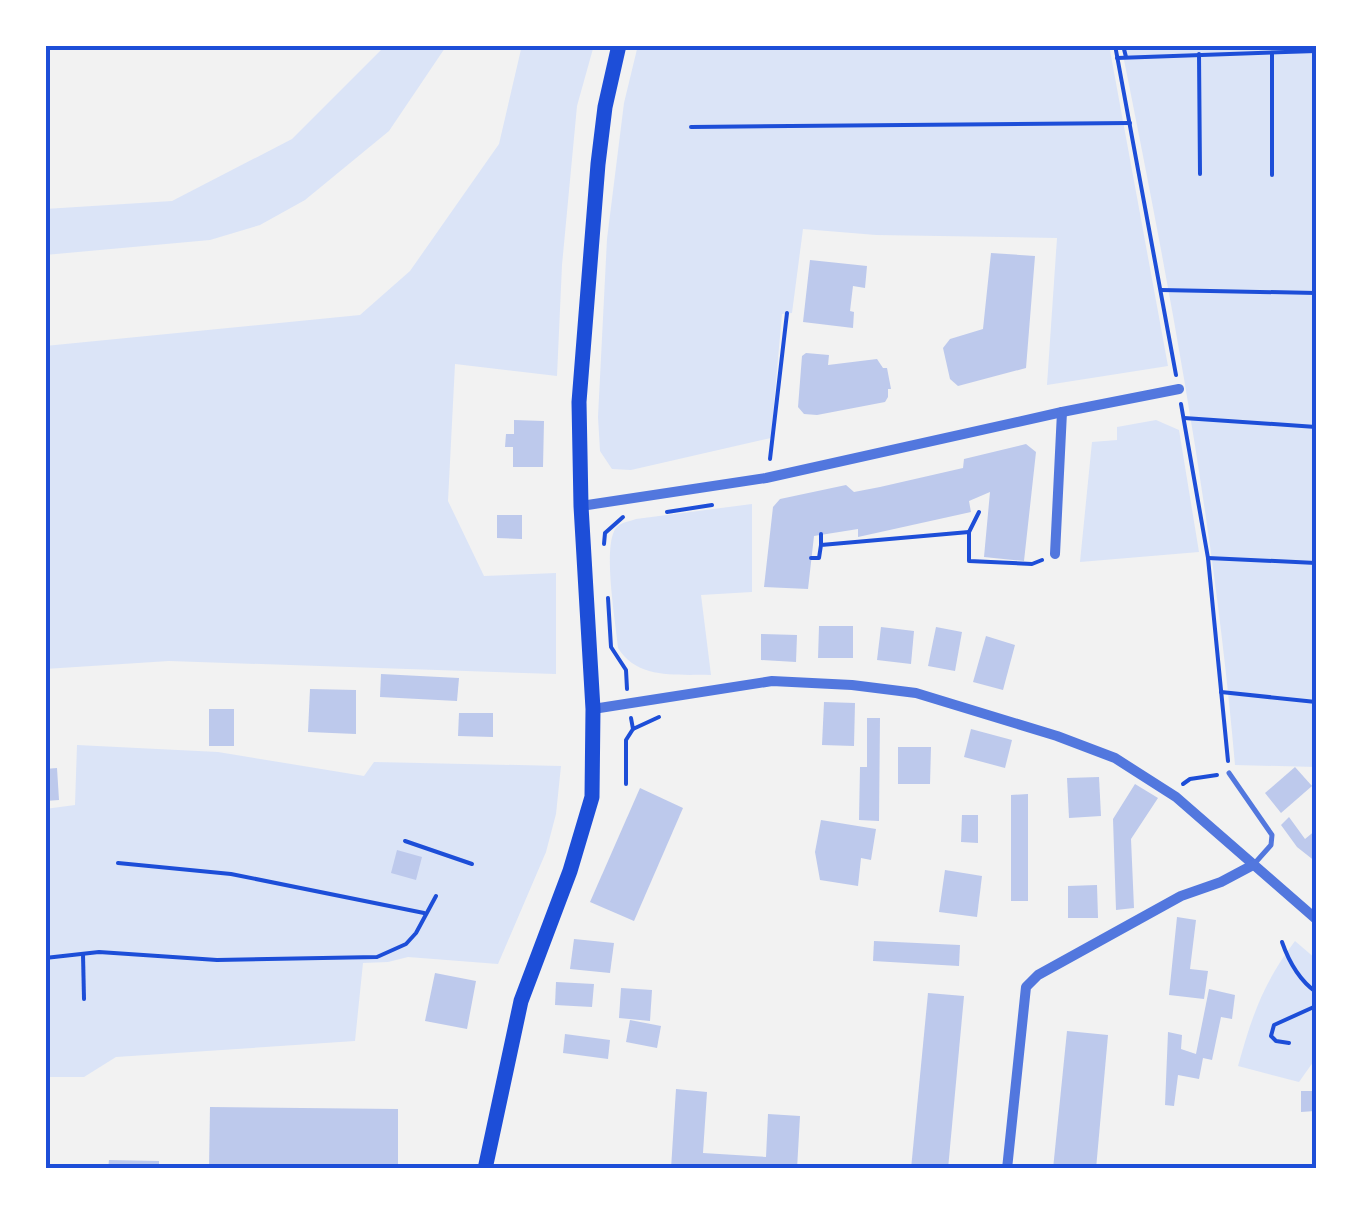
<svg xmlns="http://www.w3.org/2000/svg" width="1361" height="1214" font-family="'Source Serif 4',serif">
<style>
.green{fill:#dbe4f7}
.building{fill:#bdc9ec}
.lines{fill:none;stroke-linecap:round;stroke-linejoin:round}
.path{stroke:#1d4ed8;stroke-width:4}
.service{stroke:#5277de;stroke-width:5}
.minor{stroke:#5277de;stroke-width:10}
.secondary{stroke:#1d4ed8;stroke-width:15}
.neatline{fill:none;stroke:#1d4ed8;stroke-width:4}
</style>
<rect width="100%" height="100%" fill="#f2f2f2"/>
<g class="green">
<polygon points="386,45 447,45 389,131 305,200 260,225 210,240 45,255 45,209 172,201 292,139"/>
<polygon points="522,45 594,45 577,106 562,265 557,376 455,364 448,501 484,576 556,573 556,674 169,661 45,669 45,346 360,315 410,271 499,144"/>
<polygon points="638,45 1109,45 1168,366 1047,385 1057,238 876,235 803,229 792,313 782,314 771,438 631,470 612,469 600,451 598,417 607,239 624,103"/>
<path d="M1121,45H1316V767L1235,765C1214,522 1169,283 1121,45Z"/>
<polygon points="1156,420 1179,430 1199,552 1080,562 1092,442 1117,440 1117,427"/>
<path d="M752,504V592L701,595L711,675C676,674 638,680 618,648C616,623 602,546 616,528C621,522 631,521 636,519Z"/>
<polygon points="77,745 218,752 364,776 374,762 561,766 556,814 546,852 498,964 408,957 388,962 363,963 355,1041 116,1057 84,1077 45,1077 45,809 75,805"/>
<path d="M1295,941L1316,959V1058L1299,1082L1238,1066C1252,1016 1263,983 1295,941Z"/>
</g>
<g class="building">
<polygon points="991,253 1035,256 1026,368 958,386 950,379 943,348 950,339 983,329"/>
<polygon points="810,260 867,266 865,288 853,286 850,311 854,312 853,328 803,322"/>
<polygon points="806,353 829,355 828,365 877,359 883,368 887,368 891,389 888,389 888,397 885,402 817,415 804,414 798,407 802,356"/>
<polygon points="514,420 544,421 543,467 513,467 513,447 505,447 506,434 514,434"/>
<polygon points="1026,444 1036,452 1024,561 984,557 990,492 969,501 971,512 858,537 858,529 814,536 808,589 764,587 773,507 780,499 846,485 854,492 880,487 963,468 964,459"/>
<polygon points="497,515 522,515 522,539 497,538"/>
<polygon points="819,626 853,626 853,658 818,658"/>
<polygon points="881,627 914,631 911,664 877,660"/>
<polygon points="936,627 962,632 955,671 928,666"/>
<polygon points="761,634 797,635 796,662 761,660"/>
<polygon points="986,636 1015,645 1003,690 973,682"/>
<polygon points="381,674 459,678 457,701 380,697"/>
<polygon points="310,689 356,690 356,734 308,732"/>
<polygon points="824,702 855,703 854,746 822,745"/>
<rect x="209" y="709" width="25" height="37"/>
<polygon points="459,713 493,713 493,737 458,736"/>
<polygon points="867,718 880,718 879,821 859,820 860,767 867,767"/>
<polygon points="971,729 1012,740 1005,768 964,757"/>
<polygon points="898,747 931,747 930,784 898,784"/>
<polygon points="1295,767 1312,786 1281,813 1265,793"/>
<polygon points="57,768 59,800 45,801 45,769"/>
<polygon points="1099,777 1101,816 1069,818 1067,778"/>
<polygon points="1135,784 1158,798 1131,839 1134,908 1116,910 1113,819"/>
<polygon points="640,788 683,808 634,921 590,902"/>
<polygon points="1028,794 1028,901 1011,901 1011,795"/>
<polygon points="962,815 978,815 978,843 961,842"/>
<polygon points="1289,817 1305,839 1316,830 1316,862 1297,847 1281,825"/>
<polygon points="821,820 876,829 871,860 861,858 858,886 820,880 815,852"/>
<polygon points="397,850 422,857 416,880 391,873"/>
<polygon points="945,870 982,876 977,917 939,912"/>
<polygon points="1097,885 1098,918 1068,918 1068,886"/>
<polygon points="1177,917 1196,920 1190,969 1208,971 1204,999 1169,995"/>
<polygon points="574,939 614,943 610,973 570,969"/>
<polygon points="874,941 960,945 959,966 873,961"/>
<polygon points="435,973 476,981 467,1029 425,1021"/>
<polygon points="556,982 594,984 592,1007 555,1005"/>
<polygon points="621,988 652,990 650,1021 619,1018"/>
<polygon points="1209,989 1235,995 1232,1019 1221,1017 1212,1060 1203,1058 1199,1079 1178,1075 1174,1106 1165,1105 1168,1032 1182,1035 1181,1049 1196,1054"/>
<polygon points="928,993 964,996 948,1169 911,1169"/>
<polygon points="630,1020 661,1026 657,1048 626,1042"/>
<polygon points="1067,1031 1108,1035 1096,1169 1053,1169"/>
<polygon points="565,1034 610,1040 608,1059 563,1053"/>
<polygon points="676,1089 707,1092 703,1153 766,1157 768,1114 800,1116 797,1169 671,1169"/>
<polygon points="1301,1091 1314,1091 1315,1111 1301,1112"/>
<polygon points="210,1107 398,1109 398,1169 209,1169"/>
<polygon points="109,1160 159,1161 159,1169 108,1169"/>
</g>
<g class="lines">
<g class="path">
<polyline points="1115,45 1176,375"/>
<polyline points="1123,45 1126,57"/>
<polyline points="1199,54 1200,174"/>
<polyline points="1117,58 1316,51"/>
<polyline points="691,127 1130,123"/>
<polyline points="1272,175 1272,53"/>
<polyline points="1161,290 1316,293"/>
<polyline points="1181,404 1208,558 1228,761"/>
<polyline points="1184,418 1316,427"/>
<polyline points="770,459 787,313"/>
<polyline points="667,512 712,505"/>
<polyline points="979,512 969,532 969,561 1032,564 1042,560"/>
<polyline points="821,534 821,545"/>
<polyline points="604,544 605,533 623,517"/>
<polyline points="811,558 819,558 821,545 969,532"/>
<polyline points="1208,558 1316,563"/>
<polyline points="608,598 611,647 626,670 627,689"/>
<polyline points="1221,692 1316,702"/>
<polyline points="631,718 633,729 659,717"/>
<polyline points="626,784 626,740 633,729"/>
<polyline points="1183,784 1190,779 1217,775"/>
<polyline points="405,841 472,864"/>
<polyline points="118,863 231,874 424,913"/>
<path d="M1282,942C1289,962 1299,980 1316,992"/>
<polyline points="83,954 84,999"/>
<polyline points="45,958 99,952 217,960 377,957 406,944 416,933 436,896"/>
<polyline points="1289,1043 1276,1041 1271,1036 1274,1025 1316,1006"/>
</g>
<polyline class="service" points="1229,773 1272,835 1271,845 1255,863"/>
<g class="minor">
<polyline points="581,506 766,478 1062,412 1179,389"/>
<polyline points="1055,554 1062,412"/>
<polyline points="593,709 772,681 852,685 916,693 1057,736 1115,758 1176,797 1316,919"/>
<polyline points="1007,1169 1026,987 1038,975 1181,896 1221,882 1253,865"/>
</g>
<polyline class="secondary" points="485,1169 521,1001 570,871 592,797 593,709 581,506 579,402 598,164 605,107 619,45"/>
</g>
<rect width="1361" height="1214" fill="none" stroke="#ffffff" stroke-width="95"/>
<rect x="48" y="48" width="1266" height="1118" class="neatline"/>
</svg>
